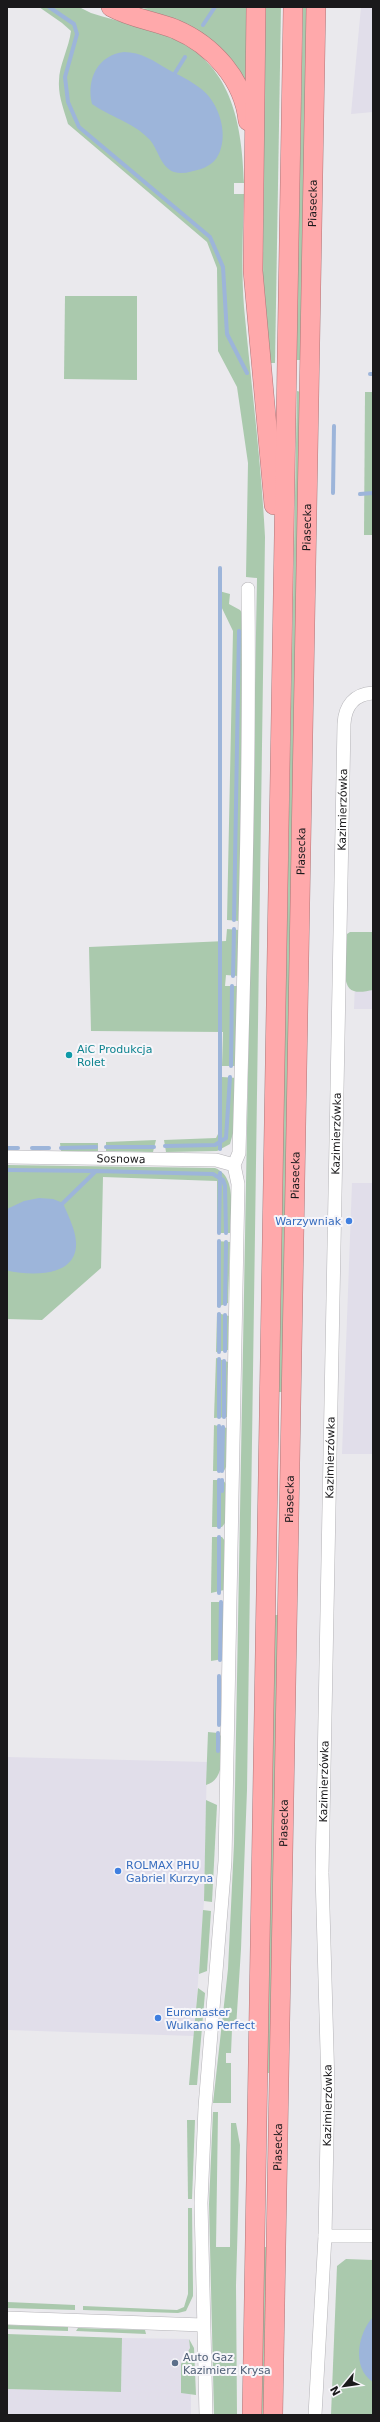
<svg xmlns="http://www.w3.org/2000/svg" width="380" height="2422" font-family="'DejaVu Sans',sans-serif">
<style>
.built{fill:#e1deea}
.green{fill:#aac9ad}
.water{fill:#9db5da}
.lines{fill:none;stroke-linecap:round;stroke-linejoin:round}
.stream{stroke:#9db5da;stroke-width:4}
.minor-casing{stroke:#b5b4b8;stroke-width:14}
.highway-casing{stroke:#af7779;stroke-width:20}
.minor{stroke:#fff;stroke-width:13}
.highway{stroke:#ffa9ab;stroke-width:19}
.culture-dot{fill:#0f9aa8;stroke:#f7f6fa;stroke-width:1.5}
.shop-dot{fill:#3f7fe0;stroke:#f7f6fa;stroke-width:1.5}
.service-dot{fill:#5c6f8a;stroke:#f7f6fa;stroke-width:1.5}
.labels{text-anchor:middle;stroke-width:4;stroke-linejoin:round;paint-order:stroke}
.street-label{font-size:11px;fill:#1a191b;stroke:#f7f6fa}
.culture-label{font-size:11px;fill:#0d838f;stroke:#f7f6fa;text-anchor:start}
.shop-label{font-size:11px;fill:#366cbe;stroke:#f7f6fa;text-anchor:start}
.service-label{font-size:11px;fill:#4e5e75;stroke:#f7f6fa;text-anchor:start}
</style>
<rect width="100%" height="100%" fill="#eae9ed"/>
<g class="built">
<polygon points="361,7 373,7 373,112 351,114"/>
<polygon points="357,932 373,932 373,1009 354,1009"/>
<polygon points="352,1183 373,1183 373,1454 342,1454"/>
<polygon points="7,1757 207,1762 204,1901 194,2036 7,2030"/>
<polygon points="122,2338 189,2339 190,2348 181,2364 182,2393 191,2393 191,2415 7,2415 7,2389 121,2392"/>
</g>
<g class="green">
<path d="M39,7H79L91,13C119,22 150,28 176,40C233,67 242,126 244,183H234V194H244C243,232 241,269 244,307C251,383 261,460 265,537L247,1790L241,1949L236,2028L232,2029L231,2053H226V2063H231V2103H213L228,1969L234,1844L257,578L246,577L248,463L237,387L218,351L217,268L207,242L68,124C64,110 58,96 59,81C59,65 69,48 71,31L62,23Z"/>
<polygon points="157,7 249,7 247,83 235,66 139,9"/>
<polygon points="264,7 281,7 275,363 269,363 263,280"/>
<polygon points="303,7 308,7 301,360 296,360"/>
<polygon points="65,296 137,296 137,380 64,379"/>
<polygon points="297,391 301,392 284,1392 278,1392"/>
<polygon points="365,392 373,392 373,535 364,535"/>
<polygon points="219,591 230,594 229,604 240,610 245,617 239,921 227,920 233,631 219,602"/>
<polygon points="227,929 239,930 238,976 226,975 225,986 238,986 237,1066 222,1066 223,1032 91,1031 89,947 226,941"/>
<path d="M350,932H373V990C367,991 359,993 354,991C339,988 346,946 347,934Z"/>
<polygon points="222,1077 237,1078 235,1126 230,1144 217,1151 166,1152 164,1140 216,1138 220,1130"/>
<polygon points="156,1140 153,1152 106,1151 106,1142"/>
<polygon points="60,1143 98,1143 98,1151 61,1151"/>
<path d="M7,1165L215,1168C238,1177 230,1212 230,1233H217V1181L103,1177L101,1268L42,1320L7,1319Z"/>
<polygon points="217,1241 230,1242 228,1303 217,1307"/>
<polygon points="217,1313 229,1316 228,1350 216,1352"/>
<polygon points="216,1358 228,1362 227,1417 214,1418"/>
<polygon points="214,1425 227,1428 226,1467 224,1471 213,1471"/>
<polygon points="213,1480 223,1480 226,1484 225,1523 222,1527 212,1527"/>
<polygon points="212,1537 222,1537 225,1541 224,1590 211,1593"/>
<polygon points="211,1602 221,1602 224,1606 223,1659 211,1661"/>
<polygon points="274,1615 280,1615 271,2073 266,2073"/>
<path d="M208,1732L218,1733L222,1737C221,1753 226,1779 206,1785Z"/>
<polygon points="206,1800 217,1805 212,1902 204,1901"/>
<polygon points="203,1910 211,1911 207,1971 199,1974"/>
<polygon points="198,1988 205,1993 197,2085 189,2085"/>
<polygon points="213,2112 218,2112 216,2247 230,2247 231,2123 236,2123 240,2145 236,2285 237,2415 214,2415 209,2204"/>
<polygon points="187,2120 195,2120 192,2199 188,2199"/>
<polygon points="188,2208 192,2208 193,2288 193,2296 186,2311 178,2313 83,2310 83,2306 177,2310 184,2307 188,2294"/>
<polygon points="264,2247 269,2247 265,2415 261,2415"/>
<polygon points="346,2259 373,2260 373,2415 331,2415 337,2266"/>
<polygon points="7,2302 75,2305 75,2310 7,2308"/>
<polygon points="7,2325 68,2327 68,2331 7,2329"/>
<polygon points="78,2328 145,2330 146,2334 76,2331"/>
<polygon points="7,2334 122,2338 121,2392 7,2389"/>
<polygon points="189,2339 194,2348 196,2395 181,2393 181,2364 190,2348"/>
</g>
<g class="water">
<path d="M124,52C141,52 154,61 169,70C179,75 191,81 200,88C217,100 227,128 221,148C218,159 212,165 201,169C193,171 183,175 174,172C160,167 158,148 149,139C133,122 110,117 92,104C86,79 98,55 124,52Z"/>
<path d="M39,1198L53,1199L63,1203C68,1216 75,1228 76,1242C78,1277 32,1276 9,1271L7,1270V1209L24,1201Z"/>
<path d="M373,2317V2382C351,2368 358,2333 373,2317Z"/>
</g>
<g class="lines">
<g class="stream">
<polyline points="49,7 74,24 77,34 65,77 68,102 79,127 210,237 223,267 227,334 247,373"/>
<polyline points="203,25 215,7"/>
<polyline points="175,73 185,57"/>
<polyline points="370,374 373,374"/>
<polyline points="333,493 334,426"/>
<polyline points="360,494 373,493"/>
<polyline points="234,920 239,631"/>
<polyline points="233,976 234,929"/>
<polyline points="231,1066 232,986"/>
<polyline points="165,1146 215,1145 226,1138 230,1077"/>
<polyline points="106,1147 154,1147"/>
<polyline points="7,1148 18,1148"/>
<polyline points="32,1148 49,1148"/>
<polyline points="61,1148 96,1147"/>
<polyline points="220,1149 220,568"/>
<polyline points="7,1170 96,1171"/>
<polyline points="63,1203 96,1171 213,1174 223,1180 225,1186 226,1233"/>
<polyline points="219,1233 220,1173"/>
<polyline points="225,1304 226,1242"/>
<polyline points="219,1306 219,1241"/>
<polyline points="219,1314 219,1352"/>
<polyline points="225,1351 225,1315"/>
<polyline points="219,1417 219,1359"/>
<polyline points="224,1417 224,1361"/>
<polyline points="219,1471 219,1426"/>
<polyline points="222,1471 223,1427"/>
<polyline points="219,1480 219,1527"/>
<polyline points="222,1491 222,1480"/>
<polyline points="219,1593 219,1537"/>
<polyline points="220,1660 221,1602"/>
<polyline points="219,1725 219,1676"/>
<polyline points="218,1751 218,1733"/>
</g>
<g class="minor-casing">
<g id="minor">
<path id="s1" d="M7,1157L216,1160L234,1165"/>
<polyline points="325,2236 373,2236"/>
<polyline points="7,2318 203,2325"/>
<path d="M206,2415L201,2203L205,2107L225,1861L238,1184L234,1165L239,1153C244,965 250,777 248,589"/>
<path id="s2" d="M315,2415L325,2236L328,2086L322,1873L344,724C345,706 354,694 373,693"/>
</g>
</g>
<g class="highway-casing">
<g id="highway">
<path d="M111,7C131,18 154,21 175,29C213,45 244,80 248,121"/>
<polyline points="256,7 253,271 274,505"/>
<polyline points="252,2415 293,7"/>
<path id="s3" d="M273,2415L316,7"/>
</g>
</g>
<use href="#minor" class="minor"/>
<use href="#highway" class="highway"/>
</g>
<circle class="culture-dot" cx="69" cy="1055" r="4"/>
<g class="shop-dot">
<circle cx="349" cy="1221" r="4"/>
<circle cx="118" cy="1871" r="4"/>
<circle cx="158" cy="2018" r="4"/>
</g>
<circle class="service-dot" cx="175" cy="2363" r="4"/>
<g class="labels">
<g class="street-label">
<text dy="4" stroke="none"><textPath href="#s3" startOffset="2212">Piasecka</textPath></text>
<text dy="4" stroke="none"><textPath href="#s3" startOffset="1888">Piasecka</textPath></text>
<text dy="4" stroke="none"><textPath href="#s2" startOffset="1606">Kazimierzówka</textPath></text>
<text dy="4" stroke="none"><textPath href="#s3" startOffset="1564">Piasecka</textPath></text>
<text dy="4" stroke="none"><textPath href="#s2" startOffset="1282">Kazimierzówka</textPath></text>
<text dy="4" stroke="none"><textPath href="#s1" startOffset="114">Sosnowa</textPath></text>
<text dy="4" stroke="none"><textPath href="#s3" startOffset="1240">Piasecka</textPath></text>
<text dy="4" stroke="none"><textPath href="#s2" startOffset="958">Kazimierzówka</textPath></text>
<text dy="4" stroke="none"><textPath href="#s3" startOffset="916">Piasecka</textPath></text>
<text dy="4" stroke="none"><textPath href="#s2" startOffset="634">Kazimierzówka</textPath></text>
<text dy="4" stroke="none"><textPath href="#s3" startOffset="592">Piasecka</textPath></text>
<text dy="4" stroke="none"><textPath href="#s2" startOffset="310">Kazimierzówka</textPath></text>
<text dy="4" stroke="none"><textPath href="#s3" startOffset="268">Piasecka</textPath></text>
</g>
<g class="culture-label">
<text x="77" y="1053">AiC Produkcja<tspan x="77" dy="13">Rolet</tspan></text>
</g>
<g class="shop-label">
<text x="341" y="1225" text-anchor="end">Warzywniak</text>
<text x="126" y="1869">ROLMAX PHU<tspan x="126" dy="13">Gabriel Kurzyna</tspan></text>
<text x="166" y="2016">Euromaster<tspan x="166" dy="13">Wulkano Perfect</tspan></text>
</g>
<g class="service-label">
<text x="183" y="2361">Auto Gaz<tspan x="183" dy="13">Kazimierz Krysa</tspan></text>
</g>
</g>
<rect width="380" height="2422" fill="none" stroke="#1a191b" stroke-width="16"/>
<g transform="translate(344 2386) rotate(241)" stroke="#f7f6fa" stroke-width="3" paint-order="stroke">
<path d="M0-3L7 15L0 10L-7 15Z" fill="#1a191b"/>
<text y="-6" font-size="11" font-weight="bold" text-anchor="middle" fill="#1a191b">N</text>
</g>
</svg>
